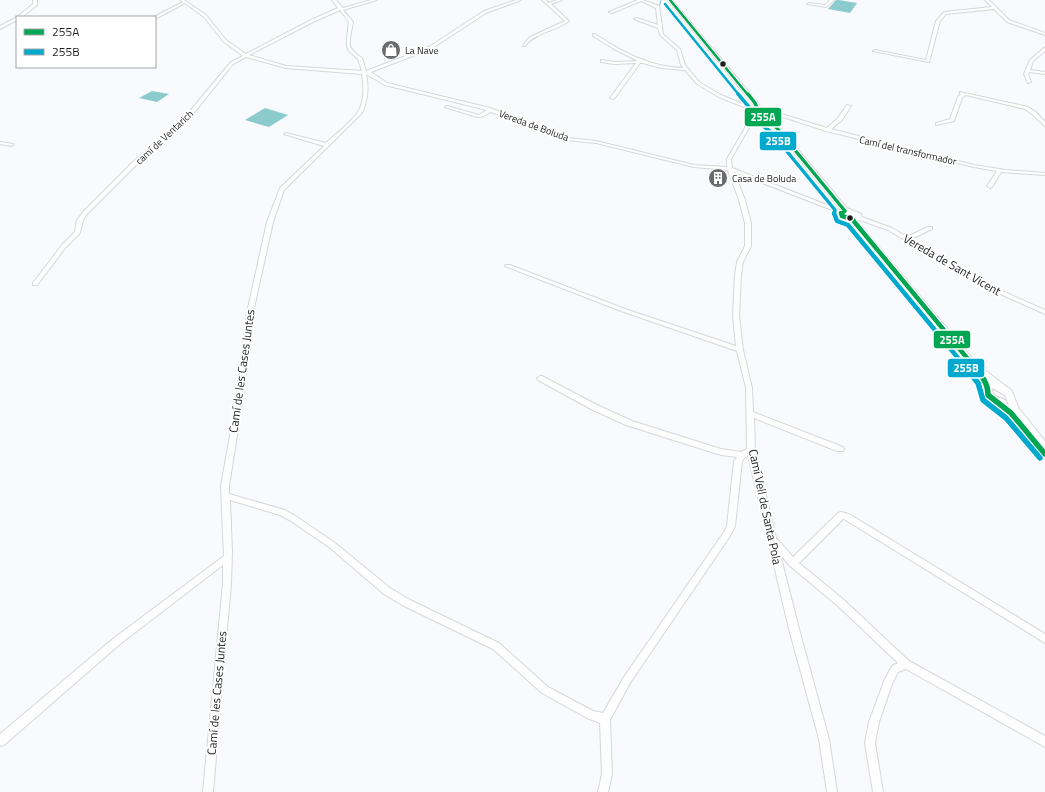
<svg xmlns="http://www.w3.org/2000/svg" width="1045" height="792" font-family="'Titillium Web',sans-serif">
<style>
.water{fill:#8ccbcd}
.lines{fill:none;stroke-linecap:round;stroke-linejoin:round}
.stream{stroke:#8ccbcd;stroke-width:1}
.minor-casing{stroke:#d6d7d9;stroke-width:2}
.major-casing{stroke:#d6d7d9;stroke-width:2}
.minor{fill:#fefeff;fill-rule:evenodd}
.major{fill:#fefeff;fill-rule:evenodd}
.bus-1-far3-casing{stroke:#fff;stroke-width:4}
.bus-1-far2-casing{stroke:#fff;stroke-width:5.5}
.bus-1-far1-casing{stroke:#fff;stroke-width:7}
.bus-1-casing{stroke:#fff;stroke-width:8}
.bus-2-far3-casing{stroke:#fff;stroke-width:4}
.bus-2-far2-casing{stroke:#fff;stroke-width:5.5}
.bus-2-far1-casing{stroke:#fff;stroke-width:7}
.bus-2-casing{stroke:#fff;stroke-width:8}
.bus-1-far3{stroke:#00a651;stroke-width:2.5}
.bus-1-far2{stroke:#00a651;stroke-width:3.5}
.bus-1-far1{stroke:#00a651;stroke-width:4.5}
.bus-1{stroke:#00a651;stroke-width:5.5}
.bus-2-far3{stroke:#00a9ce;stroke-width:2.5}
.bus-2-far2{stroke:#00a9ce;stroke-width:3.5}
.bus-2-far1{stroke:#00a9ce;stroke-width:4.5}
.bus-2{stroke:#00a9ce;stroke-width:5.5}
.bus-dot{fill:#1d1e20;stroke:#fff;stroke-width:1.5}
.labels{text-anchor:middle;stroke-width:4;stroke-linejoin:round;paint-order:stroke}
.far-poi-label{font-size:10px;fill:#1d1e20;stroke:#fff;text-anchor:start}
.far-street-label{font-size:10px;fill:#1d1e20;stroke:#fff}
.street-label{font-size:12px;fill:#1d1e20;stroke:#fff}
.line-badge{stroke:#fff;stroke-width:1.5}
.badge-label{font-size:11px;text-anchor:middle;font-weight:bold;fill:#fff}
</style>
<rect width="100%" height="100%" fill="#f8fafd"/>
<g class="water">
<polygon points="836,0 839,0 857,3 850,13 828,9"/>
<polygon points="152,91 169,94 157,102 139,98"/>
<polygon points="265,108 288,115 269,127 245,120"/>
</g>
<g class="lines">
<polyline class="stream" points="659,8 661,0"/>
<g class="minor-casing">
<g id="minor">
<path d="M180,0H184L206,15L226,40L246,54L311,20L338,8L332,0H336L343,8L371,0H377L343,10L353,22L350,38V47L355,53L362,58L366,71L429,47L484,11L516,0H521L486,13L431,49L371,72L387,83L490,108L568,138L596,141L694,165L727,167V159L749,121V115L746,108L719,97L697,84L685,70L661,68L643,63H640L614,99L610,98L636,63L614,64L601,62V60L614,62L638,61L614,49L593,36V34H595C622,52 650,67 683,68L681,65L677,50L660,35L658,28L634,19L637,18L658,25L656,8L641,1L612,13L609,12L638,0H643L659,6L663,34L680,49L685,65L699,82L721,95L750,107L753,115V121L731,159L732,168L845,212L842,214L840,213L734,172L745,200L751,223V246L743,262L741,275L739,316L743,350L752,388L753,412L843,447L844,449L843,451H837L754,418L755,450L776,538L793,557L838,513L841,512L849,514L1045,634V643L844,519H843L799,563L844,600L909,661L1045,736V747L906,669L898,672L892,684L879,722L875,743L883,792H873L865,743L869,722L885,679L892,666L898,663L838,606L790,566L780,554L799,629L829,739L837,792H827L819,739L789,629L748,455L745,457L742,461L735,526L730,536L630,683L610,720L612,774L608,792H598L602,774L600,723L587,718L542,693L493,649L404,606L384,594L329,547L291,521L280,515L230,500L232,551L231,583L213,792H203L223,583V565L120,644L4,745L0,746V734L114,638L224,556L221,486L238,391L246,317L267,222L280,188L324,146L284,134L286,133L326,143C336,134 349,124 357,113C365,103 364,86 362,74L286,68L246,57L233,64L190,118L136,165L87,214L83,220L80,233L66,247L37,285H33V283L62,245L75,232L77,220L83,212L132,163L186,116L231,62L243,56L224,42L204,17L185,3L155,19L154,17L183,2ZM340,10L349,22L347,38V47L349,51L358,59L362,71L286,66L249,55L313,22ZM366,74L385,85L487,110L479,115L447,106L445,107L477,117H481L491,112L567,140L596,143L694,167L728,170L739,200L745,223V246L737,262L735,275L733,316L736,346L625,309L510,265H506L505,266L621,311L737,351L746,388L747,449L741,452L721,449L632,421L597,405L542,376H540L537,378L538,380L591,409L626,425L721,455L737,457L734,461L727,526L724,532L624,677L603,713L593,711L548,687L499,643L410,600L390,588L335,543L297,517L285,510L229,494V486L244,391L252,317L273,222L284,190L362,113C368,100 369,88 366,74Z"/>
<path d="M542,0H546L549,3L557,0H562L551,4L569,21C556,31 536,32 525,46H523L526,41L530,37L565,21Z"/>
<polygon points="830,0 834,0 826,7 807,4 809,3 825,5"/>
<polygon points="985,0 989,0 1009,20 1045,33 1045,35 1007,22 994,9 946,14 940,21 929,62 873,51 875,50 926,60 936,21 944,12 992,7"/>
<polygon points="1044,48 1045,48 1045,51 1033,61 1030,70 1045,72 1045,74 1029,72 1028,74 1031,82 1028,83 1024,74 1030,60"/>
<polygon points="960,92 1028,107 1036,112 1045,122 1045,126 1032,114 1025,109 966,95 962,98 954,121 936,125 936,123 950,119 958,97 961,94 960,94"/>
<polygon points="847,105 851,106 842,120 831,129 974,165 1006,170 1045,173 1045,175 1001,172 992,187 990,188 987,186 997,171 974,167 826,131 771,113 775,112 827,128 838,118"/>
<polygon points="0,142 13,144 13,145 11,146 0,144"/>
<polygon points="859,216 892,228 907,237 928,227 932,227 932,229 911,239 986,284 1045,310 1045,314 982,286 888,230 857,219 856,218"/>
</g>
</g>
<g class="major-casing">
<g id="major">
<polygon points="33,0 37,0 37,5 22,17 17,17 17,20 0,29 0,26 17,17 33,4"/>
<path d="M668,0H672L757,102L762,110L775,112V118L778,126L847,208L861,214L862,218L857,221L982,370L986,371L1012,391L1018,407L1045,441V452L1042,451L1021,423L1017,424L1014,423C1007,417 987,401 984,395C982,390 982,385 980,380L774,128L758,116L753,104ZM763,114H770V120ZM992,388L1005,395L1010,409L1005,404L1007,402L1005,400L997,397L993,394Z"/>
</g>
</g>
<use href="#minor" class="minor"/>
<use href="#major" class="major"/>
<g class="bus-1-far3-casing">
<polyline id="bus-1-far3" points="670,0 748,95"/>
</g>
<g class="bus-1-far2-casing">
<polyline id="bus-1-far2" points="748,94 755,103 760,115 776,127 845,211 841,214"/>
</g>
<g class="bus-1-far1-casing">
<polyline id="bus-1-far1" points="841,213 842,216 852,219 972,364"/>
</g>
<g class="bus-1-casing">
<path id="bus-1" d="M971,363C979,373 988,381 988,395L1011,413L1045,454"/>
</g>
<g class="bus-2-far3-casing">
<polyline id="bus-2-far3" points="665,4 739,95"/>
</g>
<g class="bus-2-far2-casing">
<polyline id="bus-2-far2" points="738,94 749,107 755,120 771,132 835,210 834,214"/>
</g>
<g class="bus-2-far1-casing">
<polyline id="bus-2-far1" points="834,213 837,221 848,225 963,364"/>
</g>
<g class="bus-2-casing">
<polyline id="bus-2" points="962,363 978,383 983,400 1006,418 1040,458"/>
</g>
<use href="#bus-1-far3" class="bus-1-far3"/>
<use href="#bus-1-far2" class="bus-1-far2"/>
<use href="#bus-1-far1" class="bus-1-far1"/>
<use href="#bus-1" class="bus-1"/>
<use href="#bus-2-far3" class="bus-2-far3"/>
<use href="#bus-2-far2" class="bus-2-far2"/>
<use href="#bus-2-far1" class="bus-2-far1"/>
<use href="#bus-2" class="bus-2"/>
</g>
<defs>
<g id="shop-disc" transform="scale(1)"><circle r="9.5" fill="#6a6b6d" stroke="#fff"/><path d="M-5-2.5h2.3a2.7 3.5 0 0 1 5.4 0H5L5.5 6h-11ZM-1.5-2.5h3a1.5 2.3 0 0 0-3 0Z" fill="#fff"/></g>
<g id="building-disc" transform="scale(1)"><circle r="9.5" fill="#6a6b6d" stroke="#fff"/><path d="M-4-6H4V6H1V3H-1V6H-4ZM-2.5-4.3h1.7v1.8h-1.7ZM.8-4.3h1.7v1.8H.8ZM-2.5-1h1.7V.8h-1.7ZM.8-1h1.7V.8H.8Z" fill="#fff"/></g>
</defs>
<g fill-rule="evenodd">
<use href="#shop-disc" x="391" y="50"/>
<use href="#building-disc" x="718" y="178"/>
</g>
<g class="bus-dot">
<circle cx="723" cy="64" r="3.5"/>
<circle cx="850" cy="218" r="3.5"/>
</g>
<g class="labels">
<g class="far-poi-label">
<text x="405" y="54">La Nave</text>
<text x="732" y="182">Casa de Boluda</text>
</g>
<g class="far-street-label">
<text transform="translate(534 125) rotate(20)" y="4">Vereda de Boluda</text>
<text transform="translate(164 137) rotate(-43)" y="4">camí de Ventarich</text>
<text transform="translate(908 150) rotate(13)" y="4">Camí del transformador</text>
</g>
<g class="street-label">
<text transform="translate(952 265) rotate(30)" y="4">Vereda de Sant Vicent</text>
<text transform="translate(242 371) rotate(-82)" y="4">Camí de les Cases Juntes</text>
<text transform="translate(765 507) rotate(78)" y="4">Camí Vell de Santa Pola</text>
<text transform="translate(217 693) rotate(-85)" y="4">Camí de les Cases Juntes</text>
</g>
</g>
<g class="line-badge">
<rect x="744" y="107" width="38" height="20" rx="4" fill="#00a651"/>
<rect x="759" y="131" width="38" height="20" rx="4" fill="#00a9ce"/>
<rect x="933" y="330" width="38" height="19" rx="4" fill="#00a651"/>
<rect x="947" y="358" width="38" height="20" rx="4" fill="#00a9ce"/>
</g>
<g class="badge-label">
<text x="763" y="121">255A</text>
<text x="778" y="145">255B</text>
<text x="952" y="344">255A</text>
<text x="966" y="372">255B</text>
</g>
<rect x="16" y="16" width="140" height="52" fill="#ffffff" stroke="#a5a5a6"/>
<rect x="24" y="29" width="20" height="6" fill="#00a651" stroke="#a5a5a6"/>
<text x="52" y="36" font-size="12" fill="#1d1e20">255A</text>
<rect x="24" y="49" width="20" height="6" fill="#00a9ce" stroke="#a5a5a6"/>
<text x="52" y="56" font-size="12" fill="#1d1e20">255B</text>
</svg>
